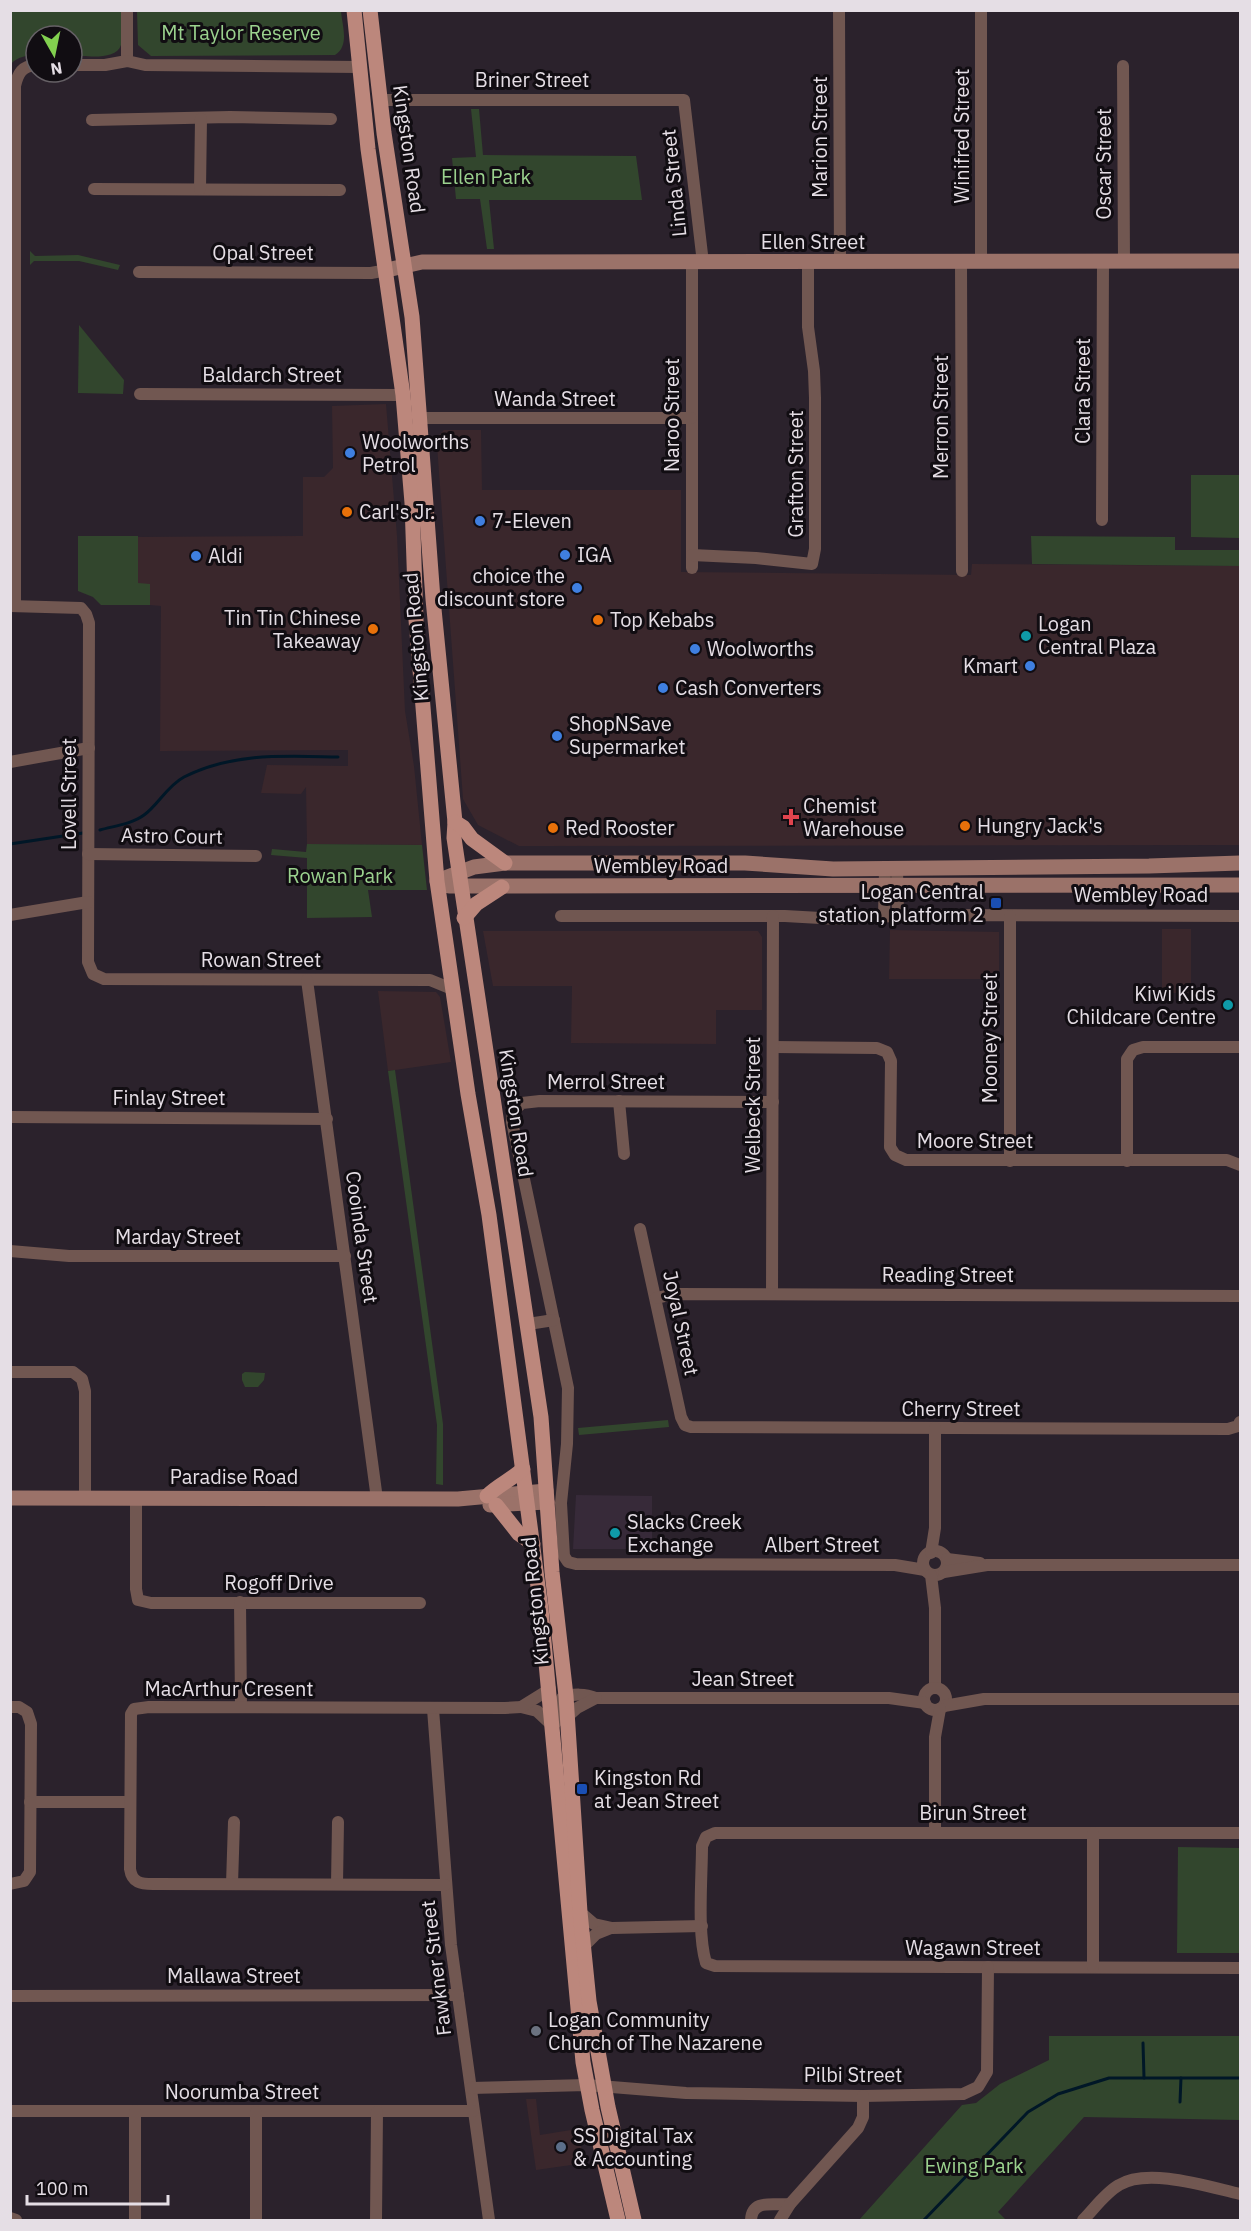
<svg xmlns="http://www.w3.org/2000/svg" width="1251" height="2231" font-family="'IBM Plex Sans',sans-serif">
<style>
.commercial{fill:#3a272c}
.built{fill:#372a39}
.green{fill:#32462d}
.lines{fill:none;stroke-linecap:round;stroke-linejoin:round}
.stream{stroke:#001727;stroke-width:3}
.street{stroke:#715751;stroke-width:12}
.secondary{stroke:#9b7269;stroke-width:15}
.primary{stroke:#bc877c;stroke-width:15}
.shop-dot{fill:#3f7fe0;stroke:#110d12;stroke-width:2}
.food-dot{fill:#e8710a;stroke:#110d12;stroke-width:2}
.culture-dot{fill:#0f9aa8;stroke:#110d12;stroke-width:2}
.health-dot{fill:#e0444e;stroke:#110d12;stroke-width:2}
.transit-dot{fill:#1a4fb4;stroke:#110d12;stroke-width:2}
.worship-dot{fill:#6b7280;stroke:#110d12;stroke-width:2}
.service-dot{fill:#5c6f8a;stroke:#110d12;stroke-width:2}
.labels{text-anchor:middle;stroke-width:6;stroke-linejoin:round;paint-order:stroke}
.park-label{font-size:20px;fill:#9bd28e;stroke:#110d12}
.street-label{font-size:20px;fill:#e5dee5;stroke:#110d12}
.poi-label{font-size:20px;fill:#e5dee5;stroke:#110d12;text-anchor:start}
</style>
<rect width="100%" height="100%" fill="#2b222c"/>
<g class="commercial">
<polygon points="386,404 397,536 405,711 414,766 422,845 307,844 306,787 301,794 261,793 267,765 348,766 348,750 160,751 161,606 150,605 150,584 138,584 138,537 303,536 303,477 324,477 333,468 332,406"/>
<polygon points="444,430 481,430 482,490 681,490 681,572 971,575 972,564 1240,566 1240,845 519,846 478,825 463,799 437,445 438,436"/>
<rect x="1162" y="929" width="29" height="64"/>
<polygon points="890,930 999,932 999,979 889,979"/>
<polygon points="483,931 758,931 762,937 762,1010 716,1010 716,1044 571,1043 572,986 493,986"/>
<polygon points="378,991 436,992 440,997 451,1062 388,1071"/>
<polygon points="526,2099 536,2099 540,2135 577,2129 585,2163 536,2170"/>
</g>
<polygon class="built" points="576,1495 652,1496 652,1549 573,1549"/>
<g class="green">
<path d="M11,11H122C122,21 124,35 121,45C116,61 85,56 72,55V36H36V55C27,55 17,57 11,64Z"/>
<path d="M137,11H341C342,25 350,46 335,55L151,56L138,45Z"/>
<polygon points="471,109 479,109 483,155 636,156 642,200 489,200 494,249 487,249 480,199 456,199 452,158 476,157"/>
<polygon points="30,251 35,256 78,255 120,265 118,270 79,261 34,261 30,265"/>
<polygon points="79,325 124,380 123,394 78,393"/>
<polygon points="1191,475 1240,475 1240,538 1191,537"/>
<polygon points="78,536 138,536 138,583 150,584 150,605 101,605 93,597 78,591"/>
<polygon points="1031,536 1175,537 1175,550 1240,550 1240,566 1032,564"/>
<polygon points="307,844 422,845 427,890 368,890 372,917 307,918 307,858 271,855 272,849 306,852"/>
<polygon points="395,1070 443,1424 443,1485 436,1484 437,1425 388,1071"/>
<polygon points="245,1372 265,1373 264,1380 258,1387 245,1387 242,1380 242,1374"/>
<polygon points="668,1420 669,1427 579,1435 578,1428"/>
<polygon points="1178,1847 1240,1848 1240,1953 1177,1953"/>
<polygon points="1049,2036 1240,2036 1240,2120 1084,2117 998,2212 1006,2220 859,2220 962,2105 976,2103 1000,2084 1049,2060"/>
</g>
<g class="lines">
<g class="stream">
<path d="M100,830C114,826 132,824 144,815C158,805 167,786 184,777C234,752 284,756 338,757"/>
<polyline points="10,844 83,833"/>
<polyline points="1143,2043 1144,2078"/>
<polyline points="1180,2102 1181,2078"/>
<polyline points="924,2220 1028,2112 1058,2094 1109,2078 1240,2078"/>
</g>
<g class="street">
<polyline points="127,10 127,61"/>
<polyline points="839,10 840,262"/>
<polyline points="981,10 981,262"/>
<polyline points="72,65 105,65 127,61 145,65 359,67"/>
<polyline points="1123,66 1124,262"/>
<polyline points="380,100 684,100 703,263"/>
<polyline points="92,120 230,117 331,119"/>
<polyline points="94,189 340,190"/>
<polyline points="200,189 201,119"/>
<polyline points="961,262 962,571"/>
<polyline points="692,263 692,568"/>
<polyline points="139,272 371,273 387,270"/>
<polyline points="140,394 403,395"/>
<polyline points="419,418 691,418"/>
<polyline points="1102,520 1103,262"/>
<polyline points="692,555 756,558 812,564 815,549 815,398 814,371 808,327 808,263"/>
<polyline points="10,606 81,608 86,614 89,623 88,962 93,974 104,979 430,980 452,989"/>
<path d="M15,606V86C18,73 22,66 36,65"/>
<polyline points="10,762 89,748"/>
<polyline points="88,854 256,856"/>
<polyline points="897,868 898,916"/>
<polyline points="10,915 88,902"/>
<polyline points="561,916 785,916 838,919 912,915 1240,916"/>
<polyline points="1010,916 1010,1161"/>
<polyline points="884,917 885,868"/>
<polyline points="307,980 377,1499"/>
<polyline points="773,1047 877,1048 887,1052 891,1061 890,1147 895,1155 906,1160 1227,1160 1240,1165"/>
<polyline points="619,1101 624,1154"/>
<polyline points="773,1102 540,1101 522,1103 513,1111 512,1122 568,1388 567,1444 561,1503 564,1556 568,1562 576,1564 895,1565 925,1570"/>
<polyline points="10,1117 327,1119"/>
<polyline points="1127,1161 1127,1059 1133,1050 1143,1047 1240,1047"/>
<polyline points="640,1229 681,1417 685,1425 691,1427 1228,1429 1238,1426 1240,1422"/>
<polyline points="10,1251 69,1256 345,1256"/>
<polyline points="772,1294 773,916"/>
<polyline points="656,1298 675,1294 1240,1296"/>
<polyline points="528,1324 554,1320"/>
<polyline points="10,1372 73,1372 82,1379 85,1391 85,1498"/>
<polyline points="136,1498 136,1589 138,1600 151,1603 420,1603"/>
<circle cx="935" cy="1563" r="12"/>
<polyline points="931,1553 935,1528 935,1428"/>
<polyline points="947,1559 980,1563"/>
<polyline points="944,1572 987,1565 1240,1565"/>
<polyline points="931,1575 935,1608 935,1688"/>
<polyline points="240,1602 241,1707"/>
<circle cx="935" cy="1699" r="11"/>
<polyline points="944,1706 984,1699 1240,1699"/>
<polyline points="10,1707 19,1707 27,1712 31,1724 30,1872 24,1881 10,1884"/>
<path d="M521,1707L537,1711L553,1726L559,1718V1707L562,1698C573,1693 586,1694 596,1698H889L925,1703"/>
<polyline points="433,1709 451,1945 489,2220"/>
<polyline points="568,1716 577,1708 596,1698"/>
<polyline points="30,1802 129,1802"/>
<polyline points="935,1833 935,1737 940,1709"/>
<path d="M1240,1833H715L706,1837L702,1846C702,1878 697,1934 706,1963L715,1966L1240,1968"/>
<polyline points="232,1884 234,1822"/>
<polyline points="337,1884 338,1822"/>
<path d="M445,1885L153,1884C141,1884 132,1883 130,1869L131,1714L134,1709L149,1707L505,1708L521,1707L550,1689"/>
<polyline points="580,1912 594,1924 612,1928 702,1926"/>
<polyline points="583,1947 596,1934 611,1928"/>
<polyline points="1093,1967 1093,1833"/>
<polyline points="10,1996 458,1995"/>
<polyline points="471,2088 587,2085 686,2093 863,2096 963,2094 978,2087 987,2072 988,1967"/>
<polyline points="10,2111 473,2111"/>
<polyline points="10,2218 16,2220"/>
<polyline points="135,2220 135,2111"/>
<polyline points="256,2220 256,2112"/>
<polyline points="376,2220 377,2112"/>
<path d="M751,2220C752,2198 774,2206 790,2204"/>
<polyline points="780,2220 790,2204 858,2128 863,2117 863,2096"/>
<path d="M1083,2220C1094,2209 1105,2193 1119,2185C1148,2167 1209,2187 1240,2194"/>
</g>
<g class="secondary">
<polyline points="387,270 422,262 1240,261"/>
<polyline points="437,881 474,867 505,863 745,863 833,869 1149,866 1240,863"/>
<polyline points="449,886 1240,885"/>
<polyline points="10,1498 458,1499 546,1491"/>
<polyline points="490,1505 547,1502"/>
</g>
<g class="primary">
<polyline points="354,10 368,149 403,395 412,503 416,620 437,881 468,1094 489,1215 541,1609 583,2062 592,2110 618,2220"/>
<polyline points="370,10 384,133 412,317 433,599 455,822 454,838 541,1417 552,1572 566,1696 580,1912 589,2001 608,2107 634,2220"/>
<polyline points="455,822 463,827 472,839 505,863"/>
<polyline points="464,918 476,904 502,887"/>
<path d="M487,1496C498,1485 511,1480 523,1469"/>
<polyline points="496,1505 519,1534 533,1544"/>
</g>
</g>
<g class="shop-dot">
<circle cx="350" cy="453" r="6"/>
<circle cx="480" cy="521" r="6"/>
<circle cx="565" cy="555" r="6"/>
<circle cx="196" cy="556" r="6"/>
<circle cx="577" cy="588" r="6"/>
<circle cx="695" cy="649" r="6"/>
<circle cx="1030" cy="666" r="6"/>
<circle cx="663" cy="688" r="6"/>
<circle cx="557" cy="736" r="6"/>
</g>
<g class="food-dot">
<circle cx="347" cy="512" r="6"/>
<circle cx="598" cy="620" r="6"/>
<circle cx="373" cy="629" r="6"/>
<circle cx="965" cy="826" r="6"/>
<circle cx="553" cy="828" r="6"/>
</g>
<g class="culture-dot">
<circle cx="1026" cy="636" r="6"/>
<circle cx="1228" cy="1005" r="6"/>
<circle cx="615" cy="1533" r="6"/>
</g>
<path class="health-dot" d="M788 808h6v6h6v6h-6v6h-6v-6h-6v-6h6z"/>
<g class="transit-dot">
<rect x="990" y="897" width="12" height="12" rx="3"/>
<rect x="576" y="1783" width="12" height="12" rx="3"/>
</g>
<circle class="worship-dot" cx="536" cy="2031" r="6"/>
<circle class="service-dot" cx="561" cy="2147" r="6"/>
<g class="labels">
<g class="park-label">
<text x="241" y="40">Mt Taylor Reserve</text>
<text x="486" y="184">Ellen Park</text>
<text x="340" y="883">Rowan Park</text>
<text x="974" y="2173">Ewing Park</text>
</g>
<g class="street-label">
<text x="532" y="87">Briner Street</text>
<text transform="translate(962 136) rotate(-90)" y="7">Winifred Street</text>
<text transform="translate(820 137) rotate(-90)" y="7">Marion Street</text>
<text transform="translate(409 149) rotate(82)" y="7">Kingston Road</text>
<text transform="translate(1104 164) rotate(-90)" y="7">Oscar Street</text>
<text transform="translate(674 183) rotate(-96)" y="7">Linda Street</text>
<text x="813" y="249">Ellen Street</text>
<text x="263" y="260">Opal Street</text>
<text x="272" y="382">Baldarch Street</text>
<text transform="translate(1083 391) rotate(-90)" y="7">Clara Street</text>
<text x="555" y="406">Wanda Street</text>
<text transform="translate(672 415) rotate(-90)" y="7">Naroo Street</text>
<text transform="translate(941 417) rotate(-90)" y="7">Merron Street</text>
<text transform="translate(796 474) rotate(-90)" y="7">Grafton Street</text>
<text transform="translate(416 637) rotate(-95)" y="7">Kingston Road</text>
<text transform="translate(69 794) rotate(-90)" y="7">Lovell Street</text>
<text transform="translate(172 836) rotate(1)" y="7">Astro Court</text>
<text x="661" y="873">Wembley Road</text>
<text x="1141" y="902">Wembley Road</text>
<text x="261" y="967">Rowan Street</text>
<text transform="translate(990 1038) rotate(-90)" y="7">Mooney Street</text>
<text x="606" y="1089">Merrol Street</text>
<text x="169" y="1105">Finlay Street</text>
<text transform="translate(753 1105) rotate(-90)" y="7">Welbeck Street</text>
<text transform="translate(516 1113) rotate(81)" y="7">Kingston Road</text>
<text x="975" y="1148">Moore Street</text>
<text x="178" y="1244">Marday Street</text>
<text transform="translate(362 1237) rotate(82)" y="7">Cooinda Street</text>
<text x="948" y="1282">Reading Street</text>
<text transform="translate(681 1323) rotate(78)" y="7">Joyal Street</text>
<text x="961" y="1416">Cherry Street</text>
<text x="234" y="1484">Paradise Road</text>
<text x="822" y="1552">Albert Street</text>
<text x="279" y="1590">Rogoff Drive</text>
<text transform="translate(535 1601) rotate(-96)" y="7">Kingston Road</text>
<text x="743" y="1686">Jean Street</text>
<text x="229" y="1696">MacArthur Cresent</text>
<text x="973" y="1820">Birun Street</text>
<text x="973" y="1955">Wagawn Street</text>
<text transform="translate(436 1968) rotate(-97)" y="7">Fawkner Street</text>
<text x="234" y="1983">Mallawa Street</text>
<text x="853" y="2082">Pilbi Street</text>
<text x="242" y="2099">Noorumba Street</text>
</g>
<g class="poi-label">
<text x="362" y="449">Woolworths<tspan x="362" dy="23">Petrol</tspan></text>
<text x="359" y="519">Carl's Jr.</text>
<text x="492" y="528">7-Eleven</text>
<text x="577" y="562">IGA</text>
<text x="208" y="563">Aldi</text>
<text x="565" y="583" text-anchor="end">choice the<tspan x="565" dy="23">discount store</tspan></text>
<text x="361" y="625" text-anchor="end">Tin Tin Chinese<tspan x="361" dy="23">Takeaway</tspan></text>
<text x="610" y="627">Top Kebabs</text>
<text x="1038" y="631">Logan<tspan x="1038" dy="23">Central Plaza</tspan></text>
<text x="707" y="656">Woolworths</text>
<text x="1018" y="673" text-anchor="end">Kmart</text>
<text x="675" y="695">Cash Converters</text>
<text x="569" y="731">ShopNSave<tspan x="569" dy="23">Supermarket</tspan></text>
<text x="803" y="813">Chemist<tspan x="803" dy="23">Warehouse</tspan></text>
<text x="977" y="833">Hungry Jack's</text>
<text x="565" y="835">Red Rooster</text>
<text x="984" y="899" text-anchor="end">Logan Central<tspan x="984" dy="23">station, platform 2</tspan></text>
<text x="1216" y="1001" text-anchor="end">Kiwi Kids<tspan x="1216" dy="23">Childcare Centre</tspan></text>
<text x="627" y="1529">Slacks Creek<tspan x="627" dy="23">Exchange</tspan></text>
<text x="594" y="1785">Kingston Rd<tspan x="594" dy="23">at Jean Street</tspan></text>
<text x="548" y="2027">Logan Community<tspan x="548" dy="23">Church of The Nazarene</tspan></text>
<text x="573" y="2143">SS Digital Tax<tspan x="573" dy="23">&amp; Accounting</tspan></text>
</g>
</g>
<rect width="1251" height="2231" fill="none" stroke="#e5dee5" stroke-width="24"/>
<g transform="translate(54 54) rotate(171)"><circle r="28" fill="#110d12" stroke="#666166" stroke-width="1.5"/>
<path d="M0-4.5L10 22L0 15L-10 22Z" fill="#82d04f"/>
<text y="-9" font-size="16" font-weight="bold" text-anchor="middle" fill="#e5dee5">N</text>
</g>
<path d="M27 2195v9h141v-9" fill="none" stroke="#e5dee5" stroke-width="3"/>
<text x="36" y="2195" font-size="18" fill="#e5dee5" stroke="#110d12" stroke-width="4.5" paint-order="stroke">100 m</text>
</svg>
